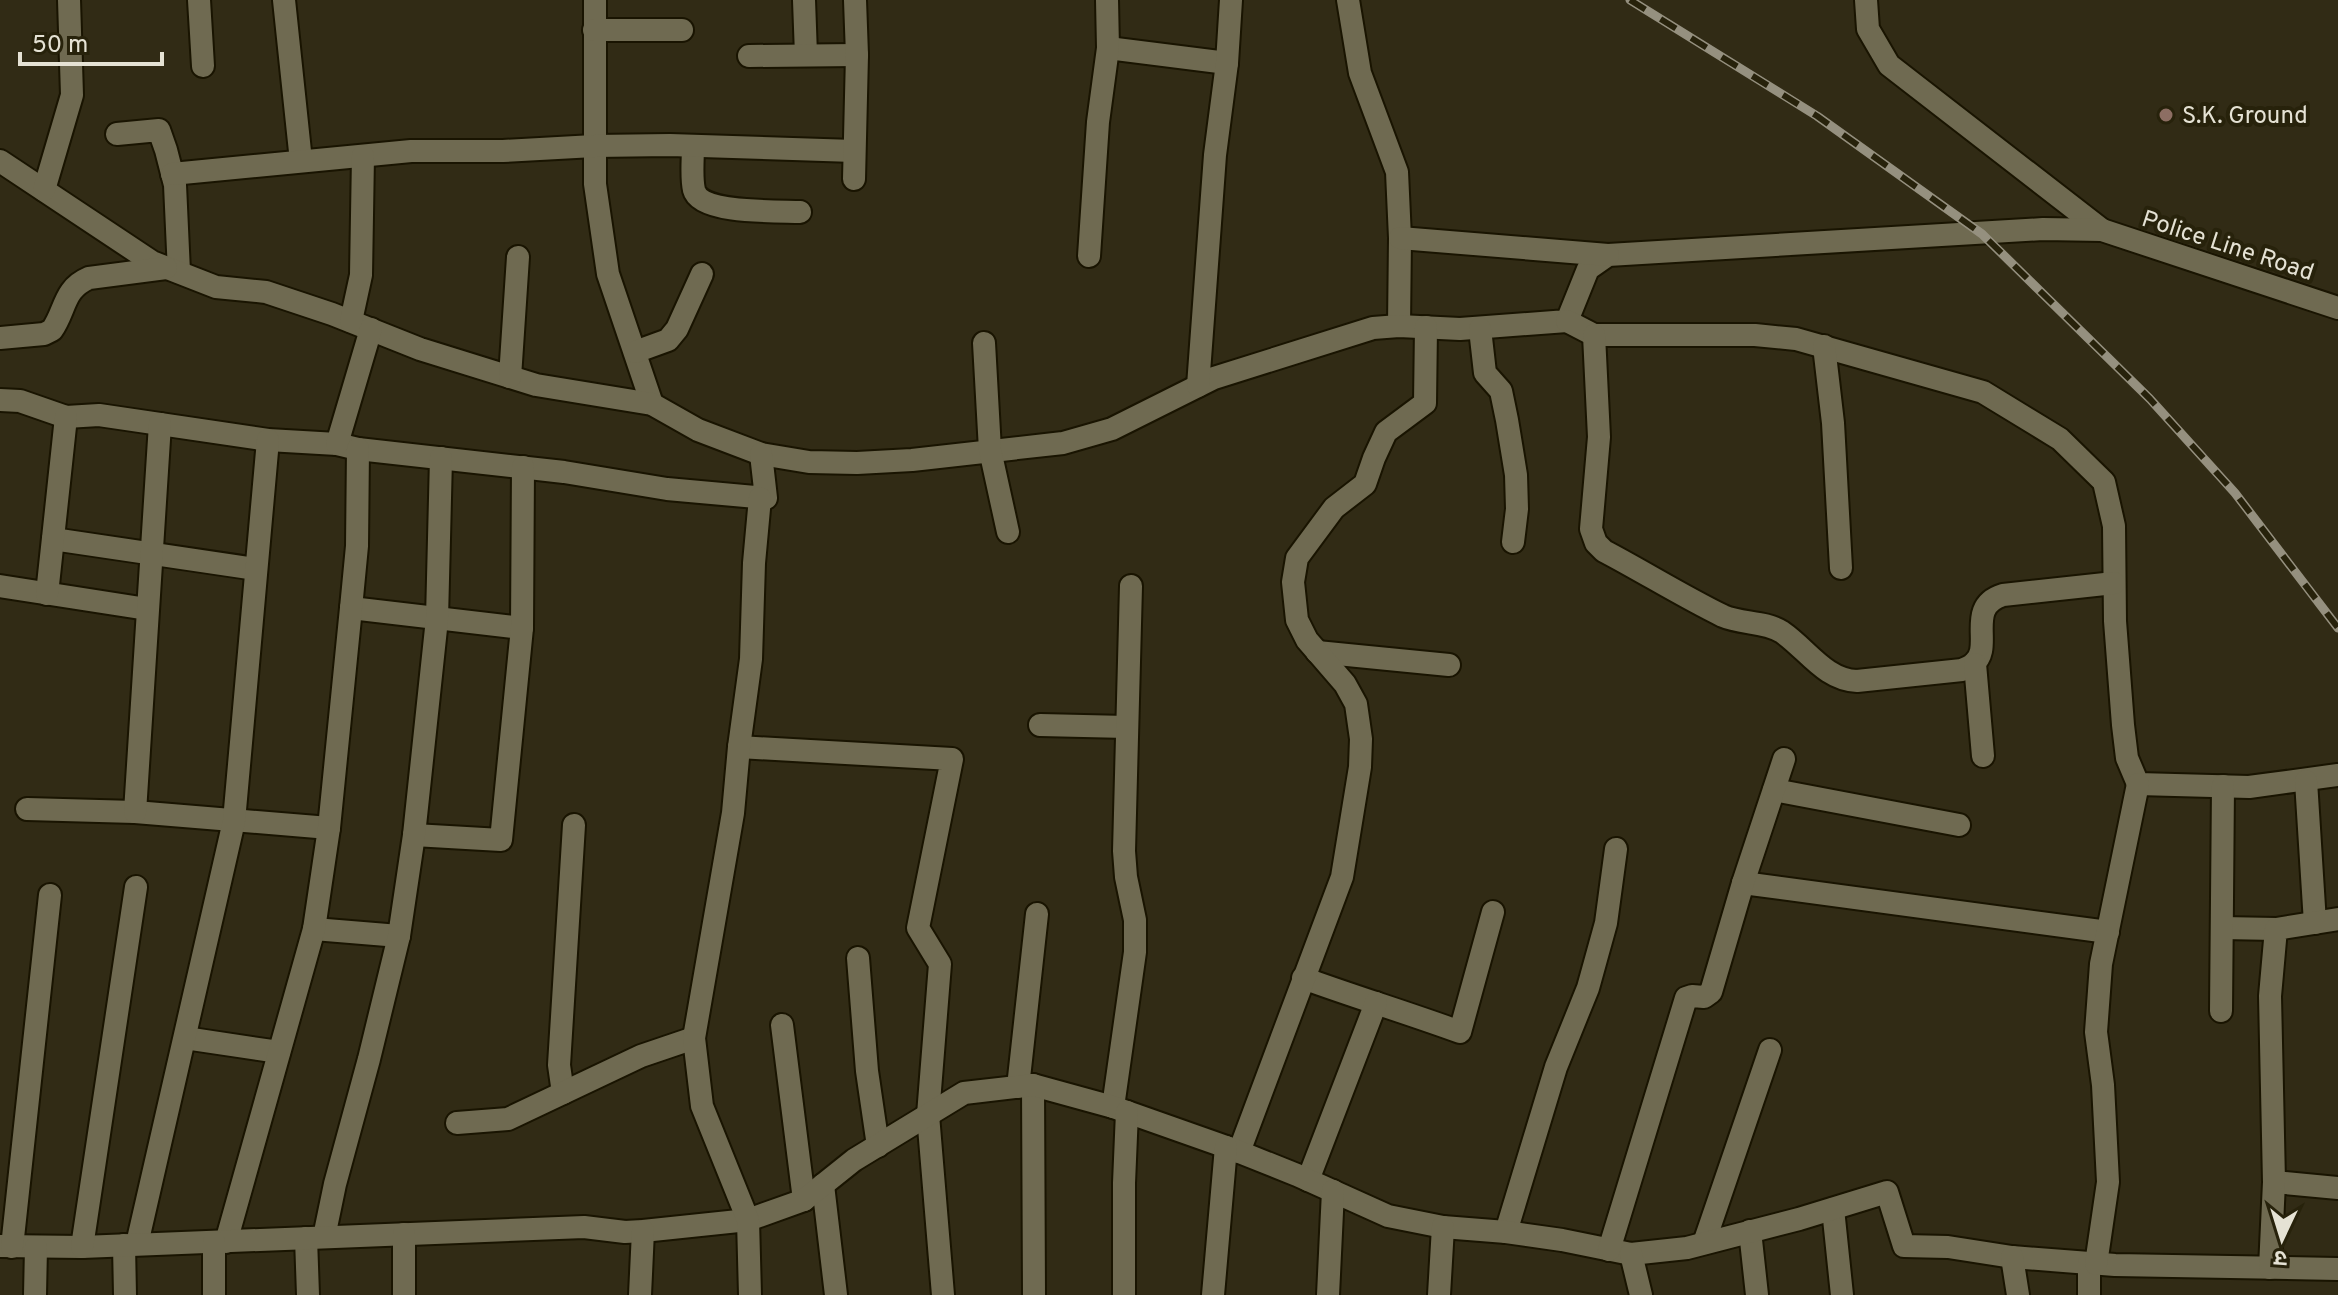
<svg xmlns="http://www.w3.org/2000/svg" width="2338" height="1295" font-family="Overpass,'Noto Sans Devanagari',sans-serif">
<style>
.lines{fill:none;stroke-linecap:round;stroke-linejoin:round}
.minor-casing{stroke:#191401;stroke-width:26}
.minor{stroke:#6f6a51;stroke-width:22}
.rail-casing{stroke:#95907f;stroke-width:9}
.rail{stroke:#27220b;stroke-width:6;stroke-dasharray:18;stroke-linecap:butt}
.education-dot{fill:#8d6e63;stroke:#27220b;stroke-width:3}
.labels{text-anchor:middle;stroke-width:8;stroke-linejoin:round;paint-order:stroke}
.poi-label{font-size:24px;fill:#e5e2d4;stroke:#27220b;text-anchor:start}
.street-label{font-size:24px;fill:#e5e2d4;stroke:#27220b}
</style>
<rect width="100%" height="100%" fill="#312b15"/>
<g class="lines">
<g class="minor-casing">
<g id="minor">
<polyline points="199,0 203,66"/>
<polyline points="284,0 301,161"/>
<polyline points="595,0 595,184 608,274 652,404"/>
<polyline points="804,0 806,55"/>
<polyline points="1348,0 1360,73 1397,172 1400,238 1399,326"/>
<polyline points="1866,0 1868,29 1889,65 2102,230"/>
<polyline points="594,30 682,30"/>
<polyline points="1108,48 1227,63"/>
<polyline points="749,56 857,55"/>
<polyline points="117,134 159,130 166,150 175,185 179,272"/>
<path d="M693,146C693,159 691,177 694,190C700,214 778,211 800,212"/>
<polyline points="0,161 152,262 216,287 266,292 332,314 420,349 536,385 652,404 698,430 761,454 809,462 857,463 912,460 1063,443 1112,429 1214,378 1373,328 1399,326 1460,329 1567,321 1588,269 1608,255 2043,229 2102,230 2338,308"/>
<polyline points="172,174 411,151 503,151 594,146 670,145 854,151"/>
<polyline points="854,179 857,55 855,0"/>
<polyline points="44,190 72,95 69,0"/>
<polyline points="1400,238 1608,255"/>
<polyline points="1089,256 1098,122 1108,48 1107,0"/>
<polyline points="351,321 361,275 363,156"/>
<polyline points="1567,321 1594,335 1755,335 1796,339 1983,392 2060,439 2104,482 2114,526 2115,621 2123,725 2127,758 2138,784 2249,787 2338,775"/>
<polyline points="1480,329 1485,373 1501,391 1507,420 1516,475 1517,509 1513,542"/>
<path d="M1594,335L1599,437L1591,529L1596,543L1604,551C1644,572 1682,596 1723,616C1741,624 1765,621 1782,632C1807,649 1825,680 1857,681L1962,670C1966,668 1970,667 1973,664C1995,648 1964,607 2003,595L2114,583"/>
<path d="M0,338L44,334L52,330C66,310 63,289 89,278L166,268"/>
<polyline points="984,343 990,450 1008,532"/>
<polyline points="1824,346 1833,423 1841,568"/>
<polyline points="635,352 668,340 677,329 702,274"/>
<polyline points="510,377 518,257"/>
<polyline points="1198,386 1215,155 1227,63 1231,0"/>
<polyline points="0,400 20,401 66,417 99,415 268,440 337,444 358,449 564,472 667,489 766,498 761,454"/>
<polyline points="337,444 371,329"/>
<polyline points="53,539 256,569"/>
<polyline points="0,586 147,609"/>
<polyline points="47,594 66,417"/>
<polyline points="351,608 522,628"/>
<polyline points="1317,652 1449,665"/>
<polyline points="1975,664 1983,756"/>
<polyline points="1040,725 1127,727"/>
<polyline points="739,747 952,759 918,928 940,964 928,1115 943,1295"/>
<polyline points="2306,781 2315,923"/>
<polyline points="1774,790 1959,825"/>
<polyline points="27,809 135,812 329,828"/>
<polyline points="135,812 160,424"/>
<polyline points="414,835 501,840 522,628 523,467"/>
<polyline points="1743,883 2108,932"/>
<polyline points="2222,928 2276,929"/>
<polyline points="314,929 399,936"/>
<polyline points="858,958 867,1071 878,1146"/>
<path d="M1303,978C1355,997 1408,1013 1460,1032L1493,912"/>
<polyline points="2221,1011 2223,786"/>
<polyline points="782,1025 804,1200"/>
<polyline points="185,1038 279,1052"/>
<polyline points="1033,1085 1034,1295"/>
<polyline points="1018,1087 1037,914"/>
<polyline points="563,1093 559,1065 574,825"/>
<polyline points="1113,1107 1135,952 1135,920 1126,877 1124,851 1131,586"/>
<polyline points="457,1123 508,1119 641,1056 694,1038"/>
<polyline points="1239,1152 1342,877 1360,767 1361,739 1356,704 1345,684 1307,640 1297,620 1293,582 1297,558 1334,508 1365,484 1374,458 1386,432 1425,403 1426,327"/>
<polyline points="1308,1180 1376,1003"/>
<polyline points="2274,1182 2338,1188"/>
<polyline points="823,1185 836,1295"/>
<polyline points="1833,1209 1842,1295"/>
<polyline points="1750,1231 1757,1295"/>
<polyline points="1506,1232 1556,1067 1588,988 1606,923 1616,849"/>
<polyline points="324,1237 335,1184 369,1059 399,936 414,835 437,619 441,458"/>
<polyline points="306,1238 308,1295"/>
<polyline points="226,1242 314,929 329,828 351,608 357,546 358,449"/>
<polyline points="1704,1243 1770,1050"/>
<polyline points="137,1244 234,821 268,440"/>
<polyline points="124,1245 125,1295"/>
<polyline points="0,1246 82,1247 584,1227 625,1232 643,1231 748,1220 804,1200 854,1160 964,1093 1033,1085 1113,1107 1232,1149 1297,1175 1388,1216 1443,1227 1506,1232 1562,1240 1631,1254 1687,1248 1799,1219 1887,1192 1904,1246 1948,1247 2012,1257 2115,1265 2338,1269"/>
<polyline points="12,1247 50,895"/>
<polyline points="82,1247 136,887"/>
<polyline points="1609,1250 1686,998 1692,996 1704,997 1711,992 1743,883 1784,759"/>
<polyline points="1631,1254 1641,1295"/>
<polyline points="2012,1257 2018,1295"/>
<polyline points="2089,1263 2089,1295"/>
<polyline points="2096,1264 2108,1182 2103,1085 2096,1032 2101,964 2138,784"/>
<polyline points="2270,1268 2274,1182 2270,996 2276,929 2338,919"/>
<polyline points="35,1295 36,1247"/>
<polyline points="214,1295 214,1242"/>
<polyline points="404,1295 404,1234"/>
<polyline points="640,1295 643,1231"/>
<polyline points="750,1295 748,1220 702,1106 694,1038 733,813 739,747 751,659 754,563 760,498"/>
<polyline points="1124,1295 1124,1183 1127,1112"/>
<polyline points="1213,1295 1226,1147"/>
<polyline points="1328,1295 1333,1191"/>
<polyline points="1439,1295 1443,1227"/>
</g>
</g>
<use href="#minor" class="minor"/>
<g class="rail-casing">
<polyline id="rail" points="1630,0 1817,116 1982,234 2150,399 2235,493 2338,628"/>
</g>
<use href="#rail" class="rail"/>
</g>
<circle class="education-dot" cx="2166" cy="115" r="8"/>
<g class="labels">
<g class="poi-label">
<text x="2182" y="123">S.K. Ground</text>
</g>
<g class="street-label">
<text transform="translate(2228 245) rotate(18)" y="8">Police Line Road</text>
</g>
</g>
<g transform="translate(2282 1239) rotate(184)" stroke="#27220b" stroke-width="6" paint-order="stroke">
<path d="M0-6L14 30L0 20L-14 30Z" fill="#e5e2d4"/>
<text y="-12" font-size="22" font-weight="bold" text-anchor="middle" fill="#e5e2d4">उ</text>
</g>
<path d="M20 52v12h142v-12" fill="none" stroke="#e5e2d4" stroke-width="4"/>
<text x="32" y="52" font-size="24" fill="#e5e2d4" stroke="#27220b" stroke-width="6" paint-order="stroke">50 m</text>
</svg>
